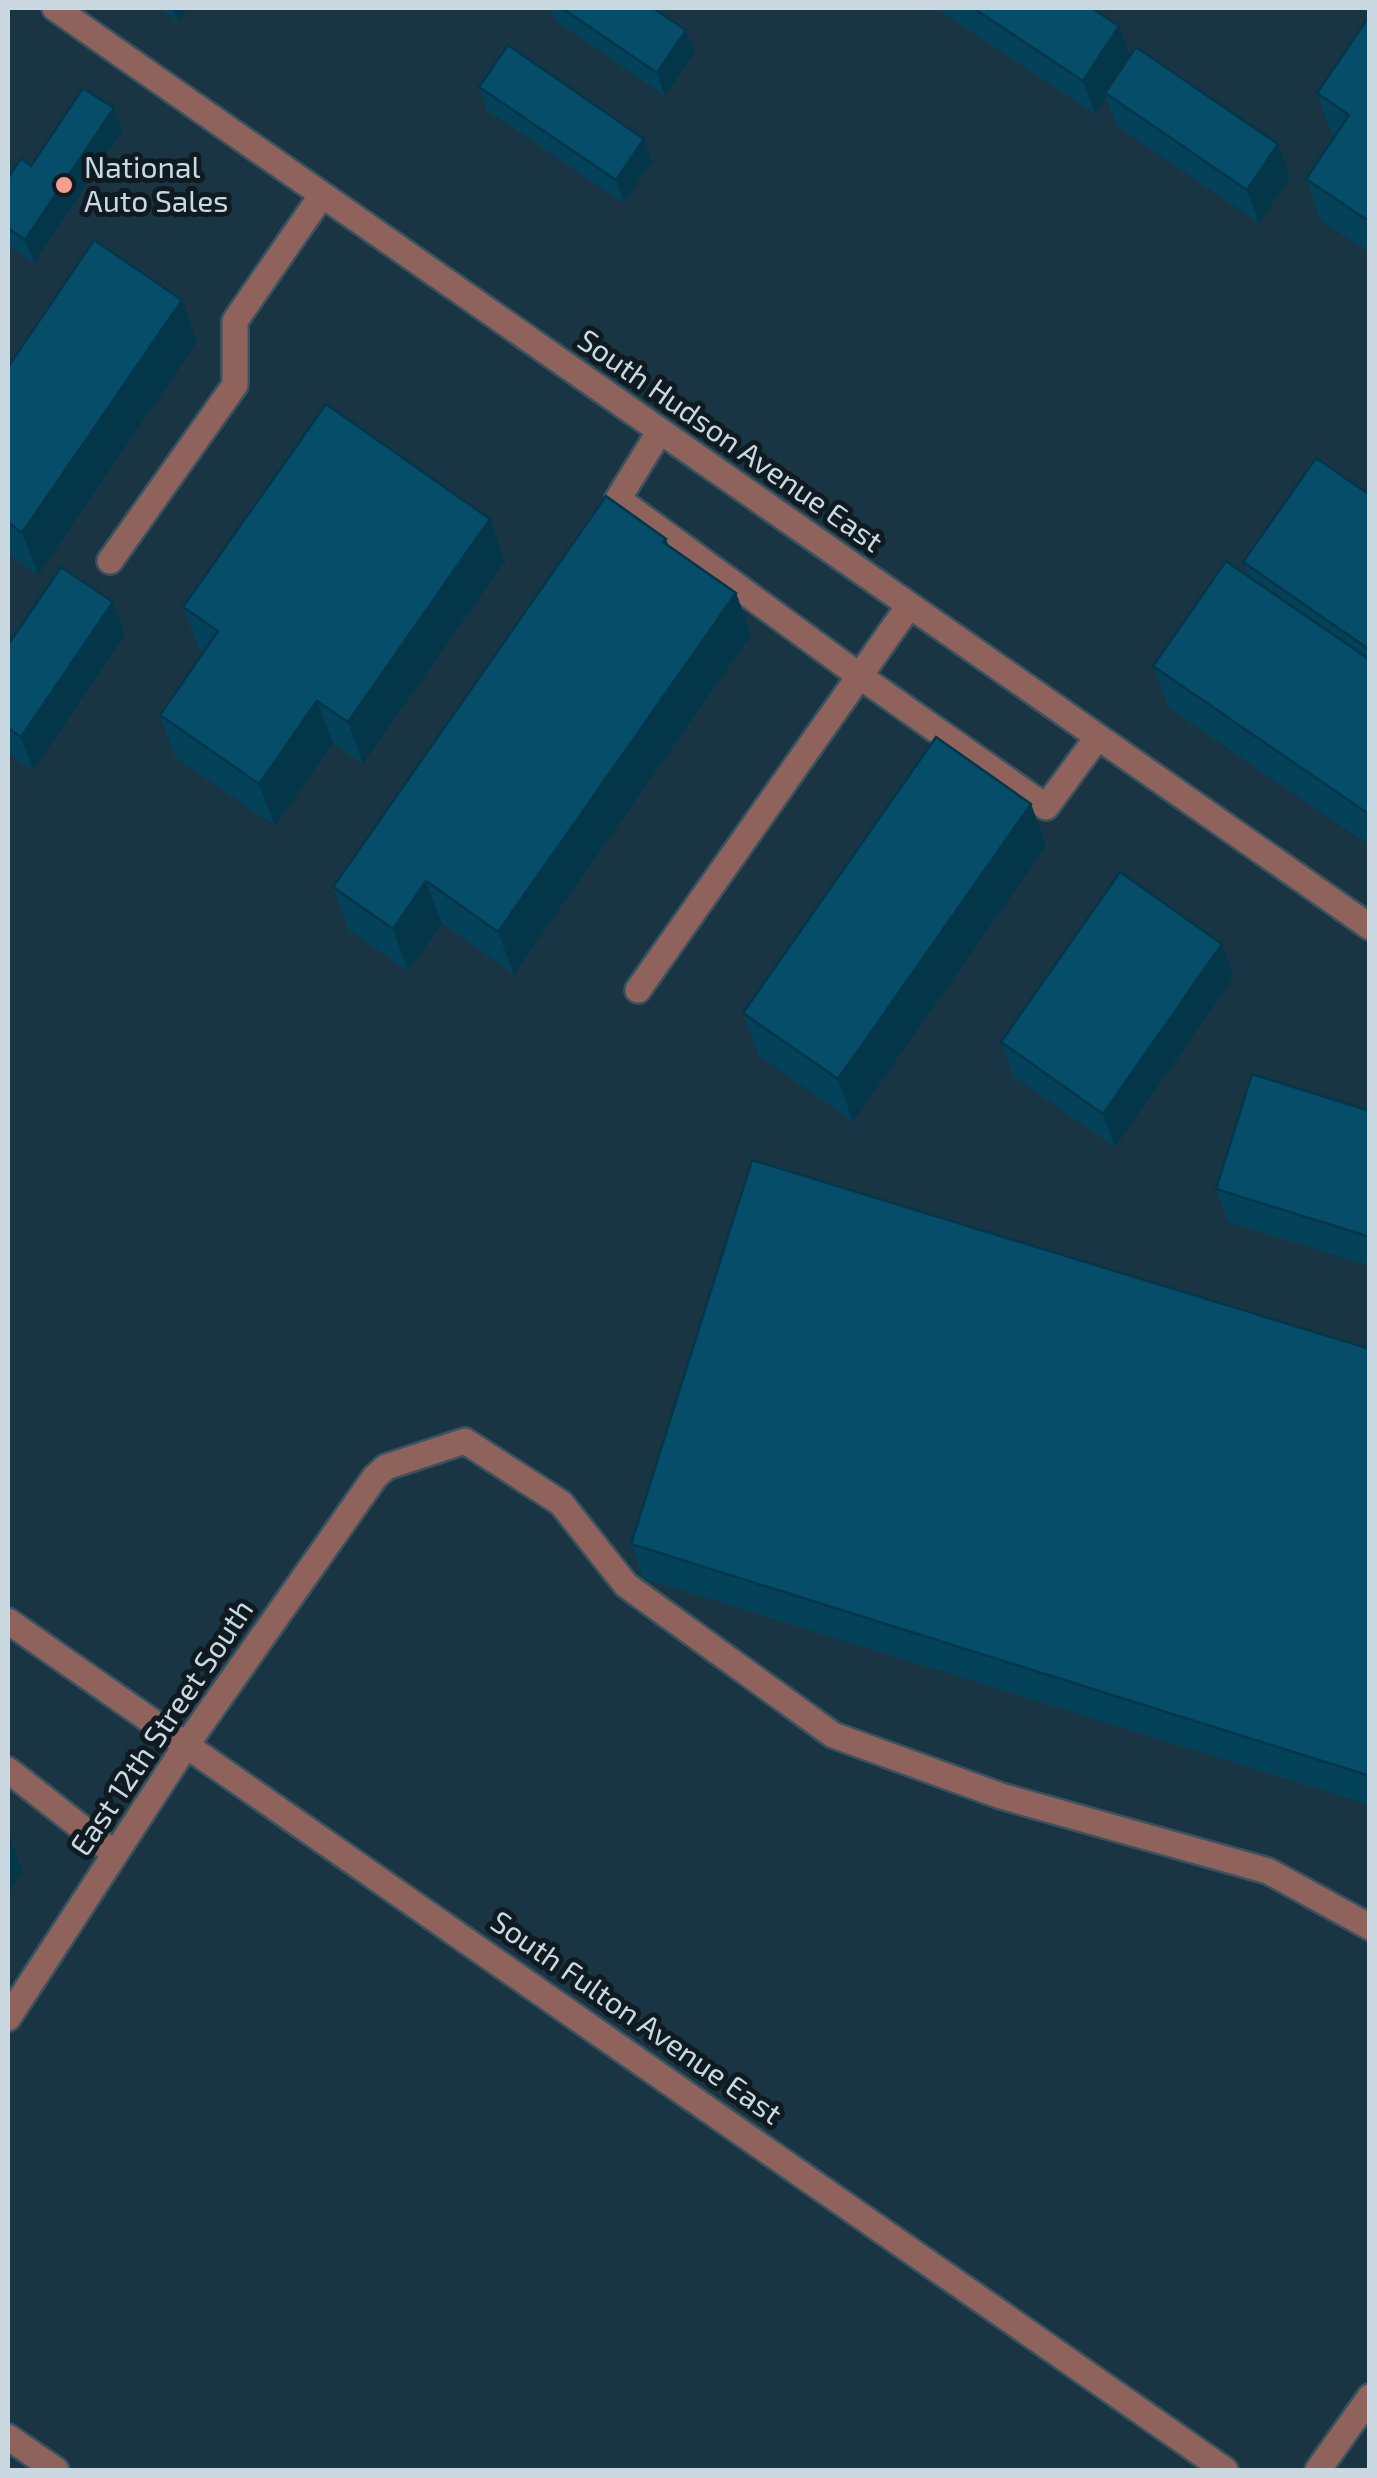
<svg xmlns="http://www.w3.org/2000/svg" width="1377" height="2478" font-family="'Exo 2',sans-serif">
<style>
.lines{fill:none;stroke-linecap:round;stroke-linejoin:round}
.minor-casing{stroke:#39525f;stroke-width:30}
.minor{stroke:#8f635b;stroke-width:25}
.wall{fill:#04425a}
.shaded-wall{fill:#04364a}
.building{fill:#054d69;stroke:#04364a;stroke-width:2.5}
.poi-dot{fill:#f59d8e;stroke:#0f1b21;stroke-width:4}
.labels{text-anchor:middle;stroke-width:10;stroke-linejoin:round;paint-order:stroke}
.poi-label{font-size:30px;fill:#c9d8e1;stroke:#0f1b21;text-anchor:start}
.street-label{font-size:30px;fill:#c9d8e1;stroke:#0f1b21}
</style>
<rect width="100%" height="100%" fill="#193543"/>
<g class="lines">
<g class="minor-casing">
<g id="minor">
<polyline points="55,8 1370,927"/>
<polyline points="660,431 618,499 861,677 1046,807 1097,738"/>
<polyline points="110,561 235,385 235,321 322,195"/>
<polyline points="638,990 909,606"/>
<polyline points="8,1621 1225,2470"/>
<polyline points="8,1770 115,1854"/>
<polyline points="8,2018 187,1744 375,1477 386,1467 465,1441 561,1503 626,1585 833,1735 1001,1796 1268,1871 1370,1927"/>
<polyline points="8,2437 56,2470"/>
<polyline points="1318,2470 1370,2397"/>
</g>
</g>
<use href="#minor" class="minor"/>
</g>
<g class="wall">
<polygon points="159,8 187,8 178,21"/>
<polygon points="551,8 562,8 686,30 695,53 665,96 556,21"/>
<polygon points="936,8 1092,8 1119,26 1130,56 1290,177 1259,223 1117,126 1106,97 1095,114"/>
<polygon points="1370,15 1370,253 1321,221 1306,179 1334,137 1332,135 1317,93"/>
<polygon points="479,87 652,162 624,203 487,110"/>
<polygon points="114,108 122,131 34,263 8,245 8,178 31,166"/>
<polygon points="197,342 38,575 8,554 8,367"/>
<polygon points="1370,495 1370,846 1169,708 1153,666 1249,577 1243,562"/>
<polygon points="490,519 505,561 363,764 333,743 275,826 175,757 160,715 203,653 199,649 183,607"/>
<polygon points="666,539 669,546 736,593 751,635 514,974 442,923 408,971 348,929 333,887"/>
<polygon points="125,635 33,771 8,753 8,645"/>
<polygon points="1031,804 1046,846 853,1122 759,1055 743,1013"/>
<polygon points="1222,944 1234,977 1115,1147 1013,1076 1001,1042"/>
<polygon points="1370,1111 1370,1266 1228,1222 1216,1189"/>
<polygon points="1370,1349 1370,1805 643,1578 631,1544"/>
</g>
<g class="shaded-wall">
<polygon points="173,8 187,8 178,21"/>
<polygon points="1119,26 1131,59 1105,93 1106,97 1095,114 1083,81"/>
<polygon points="686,30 695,53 665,96 657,73"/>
<polygon points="114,108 122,131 34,263 25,240"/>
<polygon points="644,139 652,162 624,203 616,180"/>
<polygon points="1278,144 1290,177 1259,223 1247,190"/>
<polygon points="182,300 197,342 38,575 22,533"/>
<polygon points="490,519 505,561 363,764 348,722"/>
<polygon points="736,593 751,635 514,974 498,932"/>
<polygon points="113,602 125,635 33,771 21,737"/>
<polygon points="317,701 333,743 275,826 259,784"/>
<polygon points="1031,804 1046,846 853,1122 838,1079"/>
<polygon points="426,881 442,923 408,971 393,929"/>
<polygon points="1222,944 1234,977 1115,1147 1103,1114"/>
<polygon points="10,1838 22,1871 8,1893 8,1842"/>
</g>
<g class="building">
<polygon points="562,8 653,8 686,30 657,73"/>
<polygon points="973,8 1092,8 1119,26 1083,81"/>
<polygon points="1370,15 1370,222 1306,179 1349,115 1317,93"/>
<polygon points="508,45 644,139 616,180 479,87"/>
<polygon points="1136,47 1278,144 1247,190 1105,93"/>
<polygon points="83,88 114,108 25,240 8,228 8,178 21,158 31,166"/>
<polygon points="94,240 182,300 22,533 8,522 8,367"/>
<polygon points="326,404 490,519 348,722 317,701 259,784 160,715 218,631 183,607"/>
<polygon points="1316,458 1370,495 1370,650 1243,562"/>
<polygon points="606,496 666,539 663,542 736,593 498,932 426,881 393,929 333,887"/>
<polygon points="1226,561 1370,660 1370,815 1153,666"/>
<polygon points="61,567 113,602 21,737 8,728 8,645"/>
<polygon points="936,737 1031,804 838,1079 743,1013"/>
<polygon points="1120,872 1222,944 1103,1114 1001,1042"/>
<polygon points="1252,1074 1370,1111 1370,1237 1216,1189"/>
<polygon points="752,1160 1370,1349 1370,1776 631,1544"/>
</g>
<circle class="poi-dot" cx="64" cy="185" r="10"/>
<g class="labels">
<g class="poi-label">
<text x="84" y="178">National<tspan x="84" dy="34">Auto Sales</tspan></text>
</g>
<g class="street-label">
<text transform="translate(730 441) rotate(35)" y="10">South Hudson Avenue East</text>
<text transform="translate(162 1728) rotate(-56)" y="10">East 12th Street South</text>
<text transform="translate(636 2018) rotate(35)" y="10">South Fulton Avenue East</text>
</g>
</g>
<rect width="1377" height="2478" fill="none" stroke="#c9d8e1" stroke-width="20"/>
</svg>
